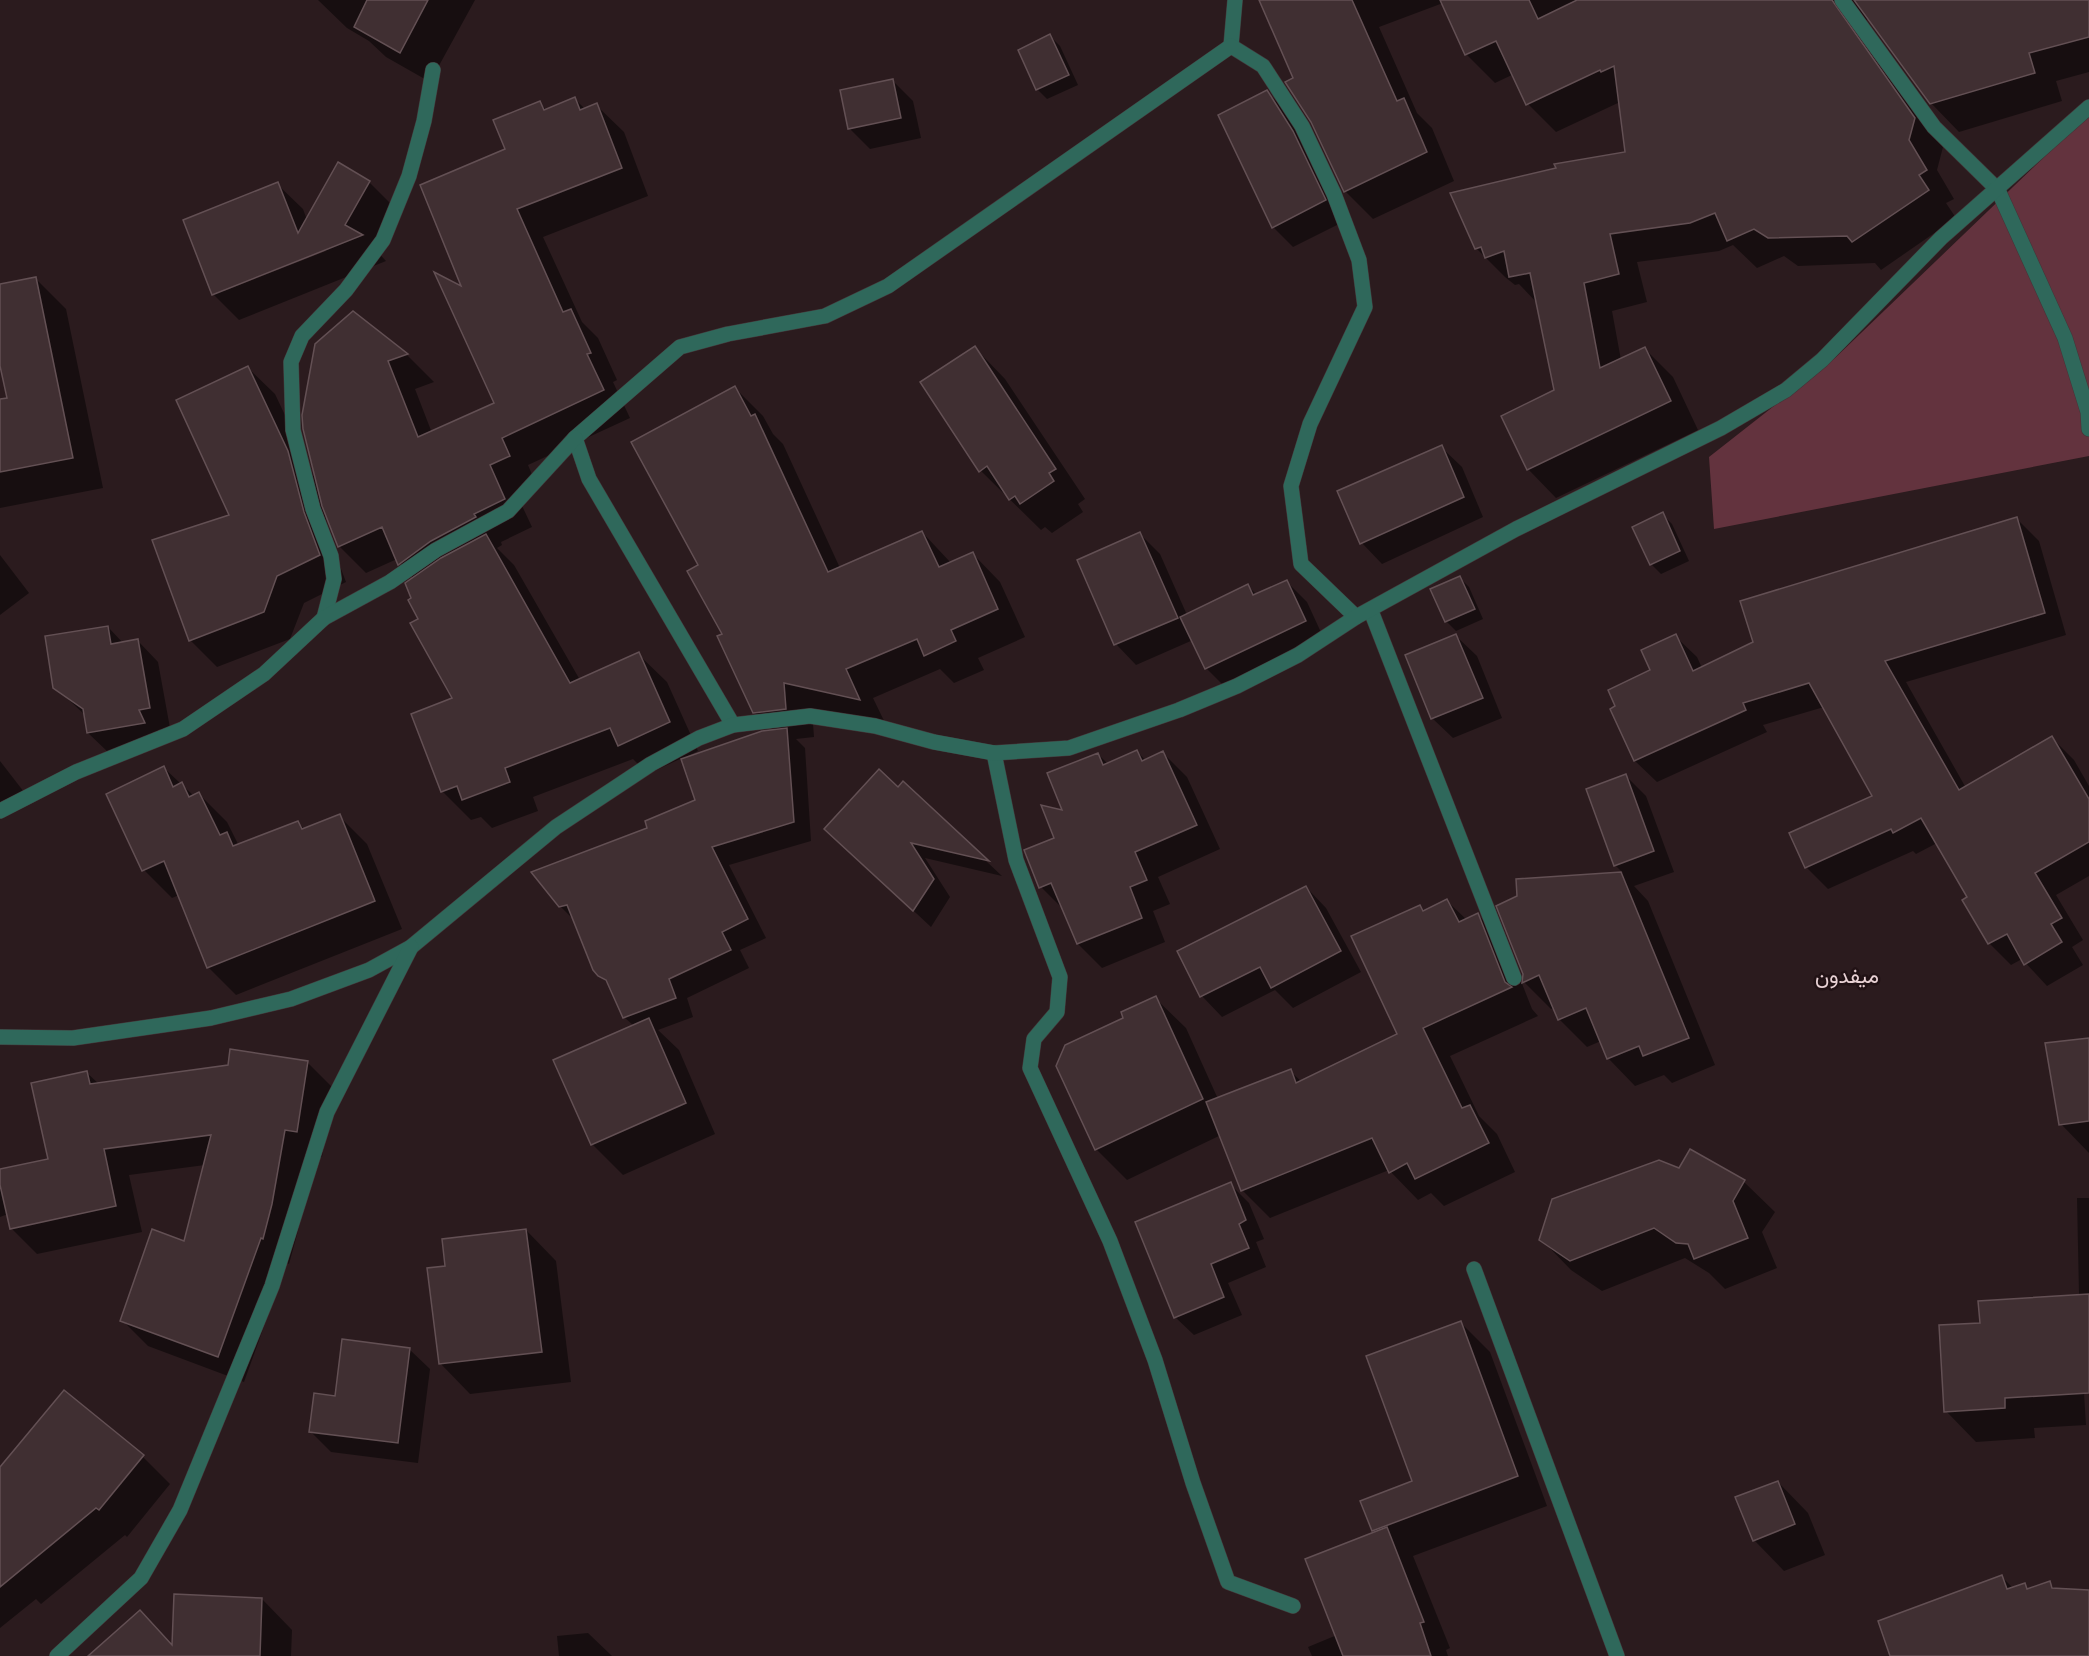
<svg xmlns="http://www.w3.org/2000/svg" width="2089" height="1656" font-family="Commissioner,Vazirmatn,sans-serif">
<style>
.green{fill:#63333e}
.shadow{fill:#0007;fill-rule:evenodd}
.building{fill:#402f32;stroke:#635054;stroke-width:1.5}
.lines{fill:none;stroke-linecap:round;stroke-linejoin:round}
.minor-casing{stroke:#453538;stroke-width:16}
.minor{stroke:#2f685b;stroke-width:15}
.labels{text-anchor:middle;stroke-width:5;stroke-linejoin:round;paint-order:stroke}
.quarter-label{font-size:21px;fill:#e9d2d5;stroke:#211215}
</style>
<rect width="100%" height="100%" fill="#2b1b1e"/>
<polygon class="green" points="2089,114 2089,456 1714,529 1709,457 1835,358"/>
<g class="shadow">
<polygon points="318,0 475,0 430,82 386,57 369,41 347,28"/>
<polygon points="1261,0 2089,0 2089,72 2056,81 2062,101 1959,132 1931,103 1869,19 1864,21 1862,36 1943,147 1937,170 1954,199 1946,203 1956,218 1881,270 1875,263 1798,266 1784,256 1757,268 1733,245 1719,251 1637,262 1647,302 1612,311 1621,360 1645,349 1673,377 1698,430 1556,498 1528,469 1555,391 1538,304 1519,284 1515,285 1505,277 1477,249 1452,194 1627,153 1620,102 1556,132 1528,104 1514,74 1495,83 1466,54 1443,3 1379,27 1417,113 1432,128 1454,181 1373,219 1345,191"/>
<polygon points="1050,36 1060,46 1078,85 1047,99 1037,89"/>
<polygon points="893,81 913,101 921,138 870,149 849,128"/>
<polygon points="1267,92 1287,112 1345,221 1293,247 1273,227 1229,109"/>
<polygon points="575,99 585,109 596,105 624,132 648,196 543,237 582,322 598,338 617,380 613,382 630,418 528,465 536,484 516,493 532,527 501,542 502,545 497,548 514,565 580,680 638,654 667,682 698,751 684,758 685,760 774,732 754,712 700,565 735,388 763,416 773,434 783,444 840,568 922,532 951,563 972,553 1000,582 1025,637 978,658 984,670 954,683 940,669 873,698 887,727 812,710 814,737 796,739 805,748 811,841 729,865 766,938 740,950 749,968 687,998 693,1017 658,1030 679,1050 715,1134 623,1175 592,1144 634,1026 624,1017 611,987 600,975 575,921 560,906 649,829 697,801 682,758 648,774 633,759 533,797 538,811 492,828 481,817 471,820 442,791 454,699 413,599 414,579 397,559 366,573 339,546 323,504 330,540 346,582 304,603 290,639 217,667 190,640 231,516 248,368 275,394 317,483 353,313 407,355 434,382 415,389 432,433 496,404 464,289 507,150 539,103 547,110"/>
<path d="M339,164L369,182L395,208L373,247L386,261L239,320L213,294L277,184L303,209L307,220ZM324,248L326,251L224,291V288Z"/>
<polygon points="35,278 66,309 103,488 0,508 0,400 8,399 2,369 0,370 0,286"/>
<polygon points="975,348 1005,379 1085,499 1078,504 1083,512 1052,533 1045,527 1041,530 981,471"/>
<polygon points="1441,447 1462,467 1483,517 1382,564 1362,543 1339,492"/>
<polygon points="1662,514 1672,524 1689,561 1661,574 1651,564"/>
<polygon points="2017,519 2039,541 2066,635 1906,682 1966,788 2052,738 2074,760 2089,786 2089,876 2056,895 2083,940 2072,947 2083,965 2047,986 2022,959 2011,965 1989,943 1964,900 1969,897 1937,843 1916,854 1913,851 1828,889 1806,867 1875,797 1824,707 1763,725 1767,732 1657,782 1635,761 1612,710 1652,671 1675,636 1697,657 1702,668"/>
<polygon points="1140,534 1160,554 1187,615 1248,586 1257,595 1286,581 1307,602 1325,641 1227,689 1206,668 1193,640 1136,665 1116,644 1079,561"/>
<polygon points="0,555 29,593 0,615"/>
<polygon points="1459,577 1469,587 1483,619 1456,631 1446,621"/>
<polygon points="108,627 124,644 138,641 158,662 170,728 158,730 164,743 109,753 88,733 85,715 55,687"/>
<polygon points="1456,636 1477,656 1502,718 1453,738 1432,718"/>
<polygon points="1137,751 1146,761 1163,753 1187,777 1220,849 1158,877 1170,904 1153,911 1165,942 1102,968 1078,944 1065,911 1041,887 1065,812 1098,754 1108,764"/>
<polygon points="0,761 24,792 0,810"/>
<polygon points="164,768 194,796 199,794 227,822 239,846 298,823 305,829 339,816 367,844 402,929 236,995 208,967 179,895 172,898 144,870 108,795"/>
<polygon points="1626,776 1646,796 1674,872 1634,886 1648,901 1715,1065 1672,1083 1664,1075 1635,1086 1608,1058 1601,1041 1587,1047 1559,1019 1554,1008 1551,1009 1524,982 1518,880 1623,873 1615,865"/>
<polygon points="903,783 1002,876 925,858 950,897 931,927 843,845"/>
<polygon points="1306,887 1326,908 1361,972 1293,1008 1275,990 1222,1017 1202,996 1179,952"/>
<polygon points="1447,901 1467,920 1478,915 1506,943 1532,1009 1538,1016 1450,1056 1479,1116 1497,1134 1515,1172 1444,1206 1431,1193 1418,1200 1389,1170 1270,1218 1242,1190 1221,1135 1127,1180 1096,1149 1125,1019 1155,998 1186,1028 1218,1099 1290,1071 1302,1082 1399,1035 1420,906 1425,911"/>
<polygon points="2089,1039 2089,1153 2061,1124"/>
<polygon points="308,1063 334,1089 322,1157 310,1155 298,1231 289,1264 287,1263 244,1382 148,1346 122,1320 185,1243 205,1165 129,1175 142,1232 37,1254 11,1228 8,1214 0,1217 0,1171 50,1160 86,1072 99,1084"/>
<polygon points="1691,1151 1744,1182 1775,1212 1762,1232 1777,1268 1725,1289 1709,1273 1685,1258 1602,1291 1571,1270 1541,1239 1679,1170"/>
<polygon points="1230,1184 1249,1203 1264,1239 1256,1242 1266,1267 1228,1283 1242,1315 1194,1335 1175,1317"/>
<polygon points="2077,1198 2089,1198 2089,1306 2079,1295"/>
<polygon points="526,1230 556,1261 571,1382 470,1394 440,1363 447,1268"/>
<polygon points="1460,1322 1490,1352 1547,1506 1413,1556 1450,1648 1446,1650 1448,1656 1312,1656 1308,1647 1337,1635 1376,1532 1373,1530 1414,1481"/>
<polygon points="2080,1329 2086,1425 2034,1428 2035,1438 1976,1442 1946,1411"/>
<polygon points="409,1349 430,1369 418,1463 331,1452 310,1431 336,1397"/>
<polygon points="143,1457 170,1484 127,1537 125,1535 41,1604 36,1599 0,1628 0,1467 8,1460"/>
<polygon points="1778,1482 1808,1513 1825,1555 1784,1571 1754,1540"/>
<polygon points="2002,1577 2014,1589 2024,1585 2029,1590 2049,1583 2056,1590 2089,1592 2089,1656 1892,1656"/>
<polygon points="262,1599 292,1630 291,1656 173,1656"/>
<polygon points="588,1633 612,1656 559,1656 557,1636"/>
</g>
<g class="building">
<polygon points="367,0 428,0 400,53 354,27"/>
<polygon points="1259,0 1352,0 1397,101 1404,98 1427,152 1344,192 1311,122 1285,82 1293,78"/>
<polygon points="1440,0 1529,0 1538,19 1577,0 1832,0 1915,118 1909,140 1927,170 1919,175 1929,190 1852,242 1847,236 1768,238 1754,229 1727,241 1715,213 1690,223 1610,234 1619,274 1584,283 1600,368 1645,347 1671,401 1527,470 1501,416 1554,390 1530,273 1509,277 1504,251 1485,258 1481,247 1475,249 1450,193 1556,168 1554,164 1625,152 1614,66 1601,72 1600,70 1526,105 1496,41 1465,55"/>
<polygon points="1854,0 2089,0 2089,37 2029,53 2035,73 1930,104"/>
<polygon points="1050,34 1069,75 1036,90 1018,50"/>
<polygon points="893,79 901,118 848,129 840,90"/>
<polygon points="1267,90 1293,131 1326,200 1272,228 1218,115"/>
<polygon points="575,97 580,110 597,103 622,168 517,209 563,312 571,309 591,353 587,354 604,390 502,438 510,456 490,465 505,499 474,514 476,517 431,541 398,565 382,527 338,547 322,506 303,429 302,415 315,344 353,311 408,354 388,361 418,437 494,403 434,272 461,286 420,185 505,149 493,120 540,101 544,110"/>
<polygon points="338,162 370,181 345,225 363,235 212,295 183,220 278,182 298,233"/>
<polygon points="36,277 73,458 0,472 0,399 7,398 0,366 0,284"/>
<polygon points="975,346 1056,469 1049,473 1054,481 1020,504 1015,496 1009,500 987,466 979,472 920,382"/>
<polygon points="248,366 288,451 304,512 320,555 277,576 264,612 189,641 152,540 229,515 176,400"/>
<polygon points="735,386 751,416 755,414 828,572 922,531 939,567 973,552 998,609 951,630 956,641 924,656 917,639 846,669 860,700 784,683 786,709 753,713 717,636 722,634 687,571 698,565 631,442"/>
<polygon points="1442,445 1464,497 1360,544 1337,491"/>
<polygon points="1663,512 1680,551 1650,565 1632,527"/>
<polygon points="2017,517 2045,613 1885,661 1959,790 2052,736 2089,799 2089,842 2035,873 2062,918 2051,924 2062,942 2024,965 2007,934 1988,944 1962,900 1967,897 1921,818 1893,833 1891,829 1805,868 1789,833 1872,796 1809,683 1743,703 1746,710 1634,761 1610,709 1615,706 1608,690 1650,670 1641,650 1676,634 1693,671 1753,642 1740,601"/>
<polygon points="1140,532 1178,618 1114,645 1077,560"/>
<polygon points="486,534 570,683 639,652 670,722 618,746 610,728 505,768 510,782 462,800 457,786 441,792 411,714 452,698 410,623 418,619 408,600 411,598 405,583 441,558"/>
<polygon points="1460,576 1475,609 1445,622 1430,589"/>
<polygon points="1287,580 1306,621 1205,669 1180,617 1248,584 1253,595"/>
<polygon points="108,626 111,644 138,639 150,708 139,710 145,723 87,733 83,709 53,688 45,636"/>
<polygon points="1456,634 1483,698 1431,719 1405,655"/>
<polygon points="787,728 794,822 712,847 748,919 722,932 731,950 669,979 676,998 623,1018 606,980 598,976 593,970 567,905 559,907 531,872 647,828 645,821 695,800 681,759 762,731"/>
<polygon points="1137,750 1142,761 1163,751 1197,825 1135,852 1147,880 1130,887 1142,918 1077,944 1051,883 1039,888 1024,850 1054,838 1041,805 1062,810 1047,773 1098,753 1103,765"/>
<polygon points="164,766 173,787 182,782 189,797 199,792 220,835 227,832 233,846 298,821 302,829 340,814 375,901 207,968 164,861 142,871 106,794"/>
<polygon points="879,769 898,787 903,781 989,861 911,843 934,879 913,911 824,829"/>
<polygon points="1626,774 1654,851 1614,866 1586,789"/>
<polygon points="1621,872 1689,1038 1643,1056 1639,1046 1607,1059 1586,1008 1558,1020 1539,975 1522,983 1523,974 1496,906 1517,896 1516,879"/>
<polygon points="1306,886 1341,951 1271,988 1260,967 1200,997 1177,951"/>
<polygon points="1447,899 1459,922 1478,913 1505,982 1512,987 1423,1028 1462,1108 1470,1105 1489,1143 1415,1179 1407,1163 1389,1173 1372,1138 1241,1191 1206,1102 1291,1069 1296,1083 1397,1034 1351,936 1420,905 1423,911"/>
<polygon points="1156,996 1203,1099 1095,1150 1056,1066 1065,1045 1123,1018 1121,1012"/>
<polygon points="649,1018 686,1103 591,1145 553,1060"/>
<polygon points="2089,1038 2089,1121 2059,1125 2045,1043"/>
<polygon points="230,1049 308,1061 297,1132 285,1130 272,1204 263,1239 261,1238 218,1357 120,1321 152,1229 184,1241 211,1135 104,1149 116,1206 10,1229 0,1185 0,1169 48,1159 31,1083 87,1071 90,1084 228,1065"/>
<polygon points="1690,1149 1745,1180 1733,1201 1748,1238 1694,1259 1688,1244 1676,1243 1654,1228 1570,1261 1539,1240 1552,1199 1659,1160 1679,1168"/>
<polygon points="1231,1182 1246,1220 1239,1224 1249,1248 1211,1264 1224,1297 1174,1318 1135,1222"/>
<polygon points="526,1229 542,1352 439,1364 427,1268 445,1266 442,1239"/>
<polygon points="2089,1294 2089,1393 2005,1398 2005,1408 1944,1412 1939,1325 1980,1323 1978,1301"/>
<polygon points="1461,1321 1518,1476 1372,1531 1360,1501 1412,1481 1366,1356"/>
<polygon points="342,1339 410,1348 398,1443 309,1432 314,1393 335,1396"/>
<polygon points="64,1390 144,1455 99,1510 96,1508 0,1587 0,1467"/>
<polygon points="1778,1481 1795,1524 1753,1541 1735,1497"/>
<polygon points="1387,1527 1424,1622 1420,1623 1431,1656 1343,1656 1305,1559"/>
<polygon points="2002,1575 2007,1589 2025,1583 2027,1589 2050,1581 2052,1588 2089,1590 2089,1656 1890,1656 1878,1621"/>
<polygon points="174,1594 262,1598 260,1656 88,1656 140,1610 172,1645"/>
</g>
<g class="lines">
<g class="minor-casing">
<g id="minor">
<polyline points="1842,0 1934,127 1998,190 2065,338 2088,412 2089,429"/>
<polyline points="1231,46 1235,0"/>
<polyline points="1371,611 1514,978"/>
<polyline points="324,618 334,579 331,556 313,509 293,430 291,362 302,336 346,290 383,240 409,176 424,121 433,70"/>
<polyline points="733,725 589,479 575,438 680,347 728,334 825,316 888,286 1231,46 1263,66 1302,126 1334,194 1359,260 1365,307 1310,424 1291,486 1301,564 1356,617"/>
<polyline points="994,753 1016,860 1060,977 1057,1012 1034,1039 1030,1068 1110,1241 1155,1360 1193,1483 1228,1582 1293,1606"/>
<polyline points="0,811 76,772 183,729 264,674 324,618 390,582 436,550 508,511 575,438"/>
<polyline points="0,1037 73,1038 211,1018 291,999 369,970 411,947 556,827 651,764 699,738 733,725 810,716 875,726 934,742 994,753 1069,748 1179,710 1237,686 1298,655 1356,617 1516,529 1721,428 1786,390 1822,360 1941,238 2089,107"/>
<polyline points="1474,1269 1617,1656"/>
<polyline points="57,1656 141,1578 180,1510 272,1286 327,1112 411,947"/>
</g>
</g>
<use href="#minor" class="minor"/>
</g>
<g class="labels">
<g class="quarter-label">
<text x="1847" y="983">ميفدون</text>
</g>
</g>
</svg>
